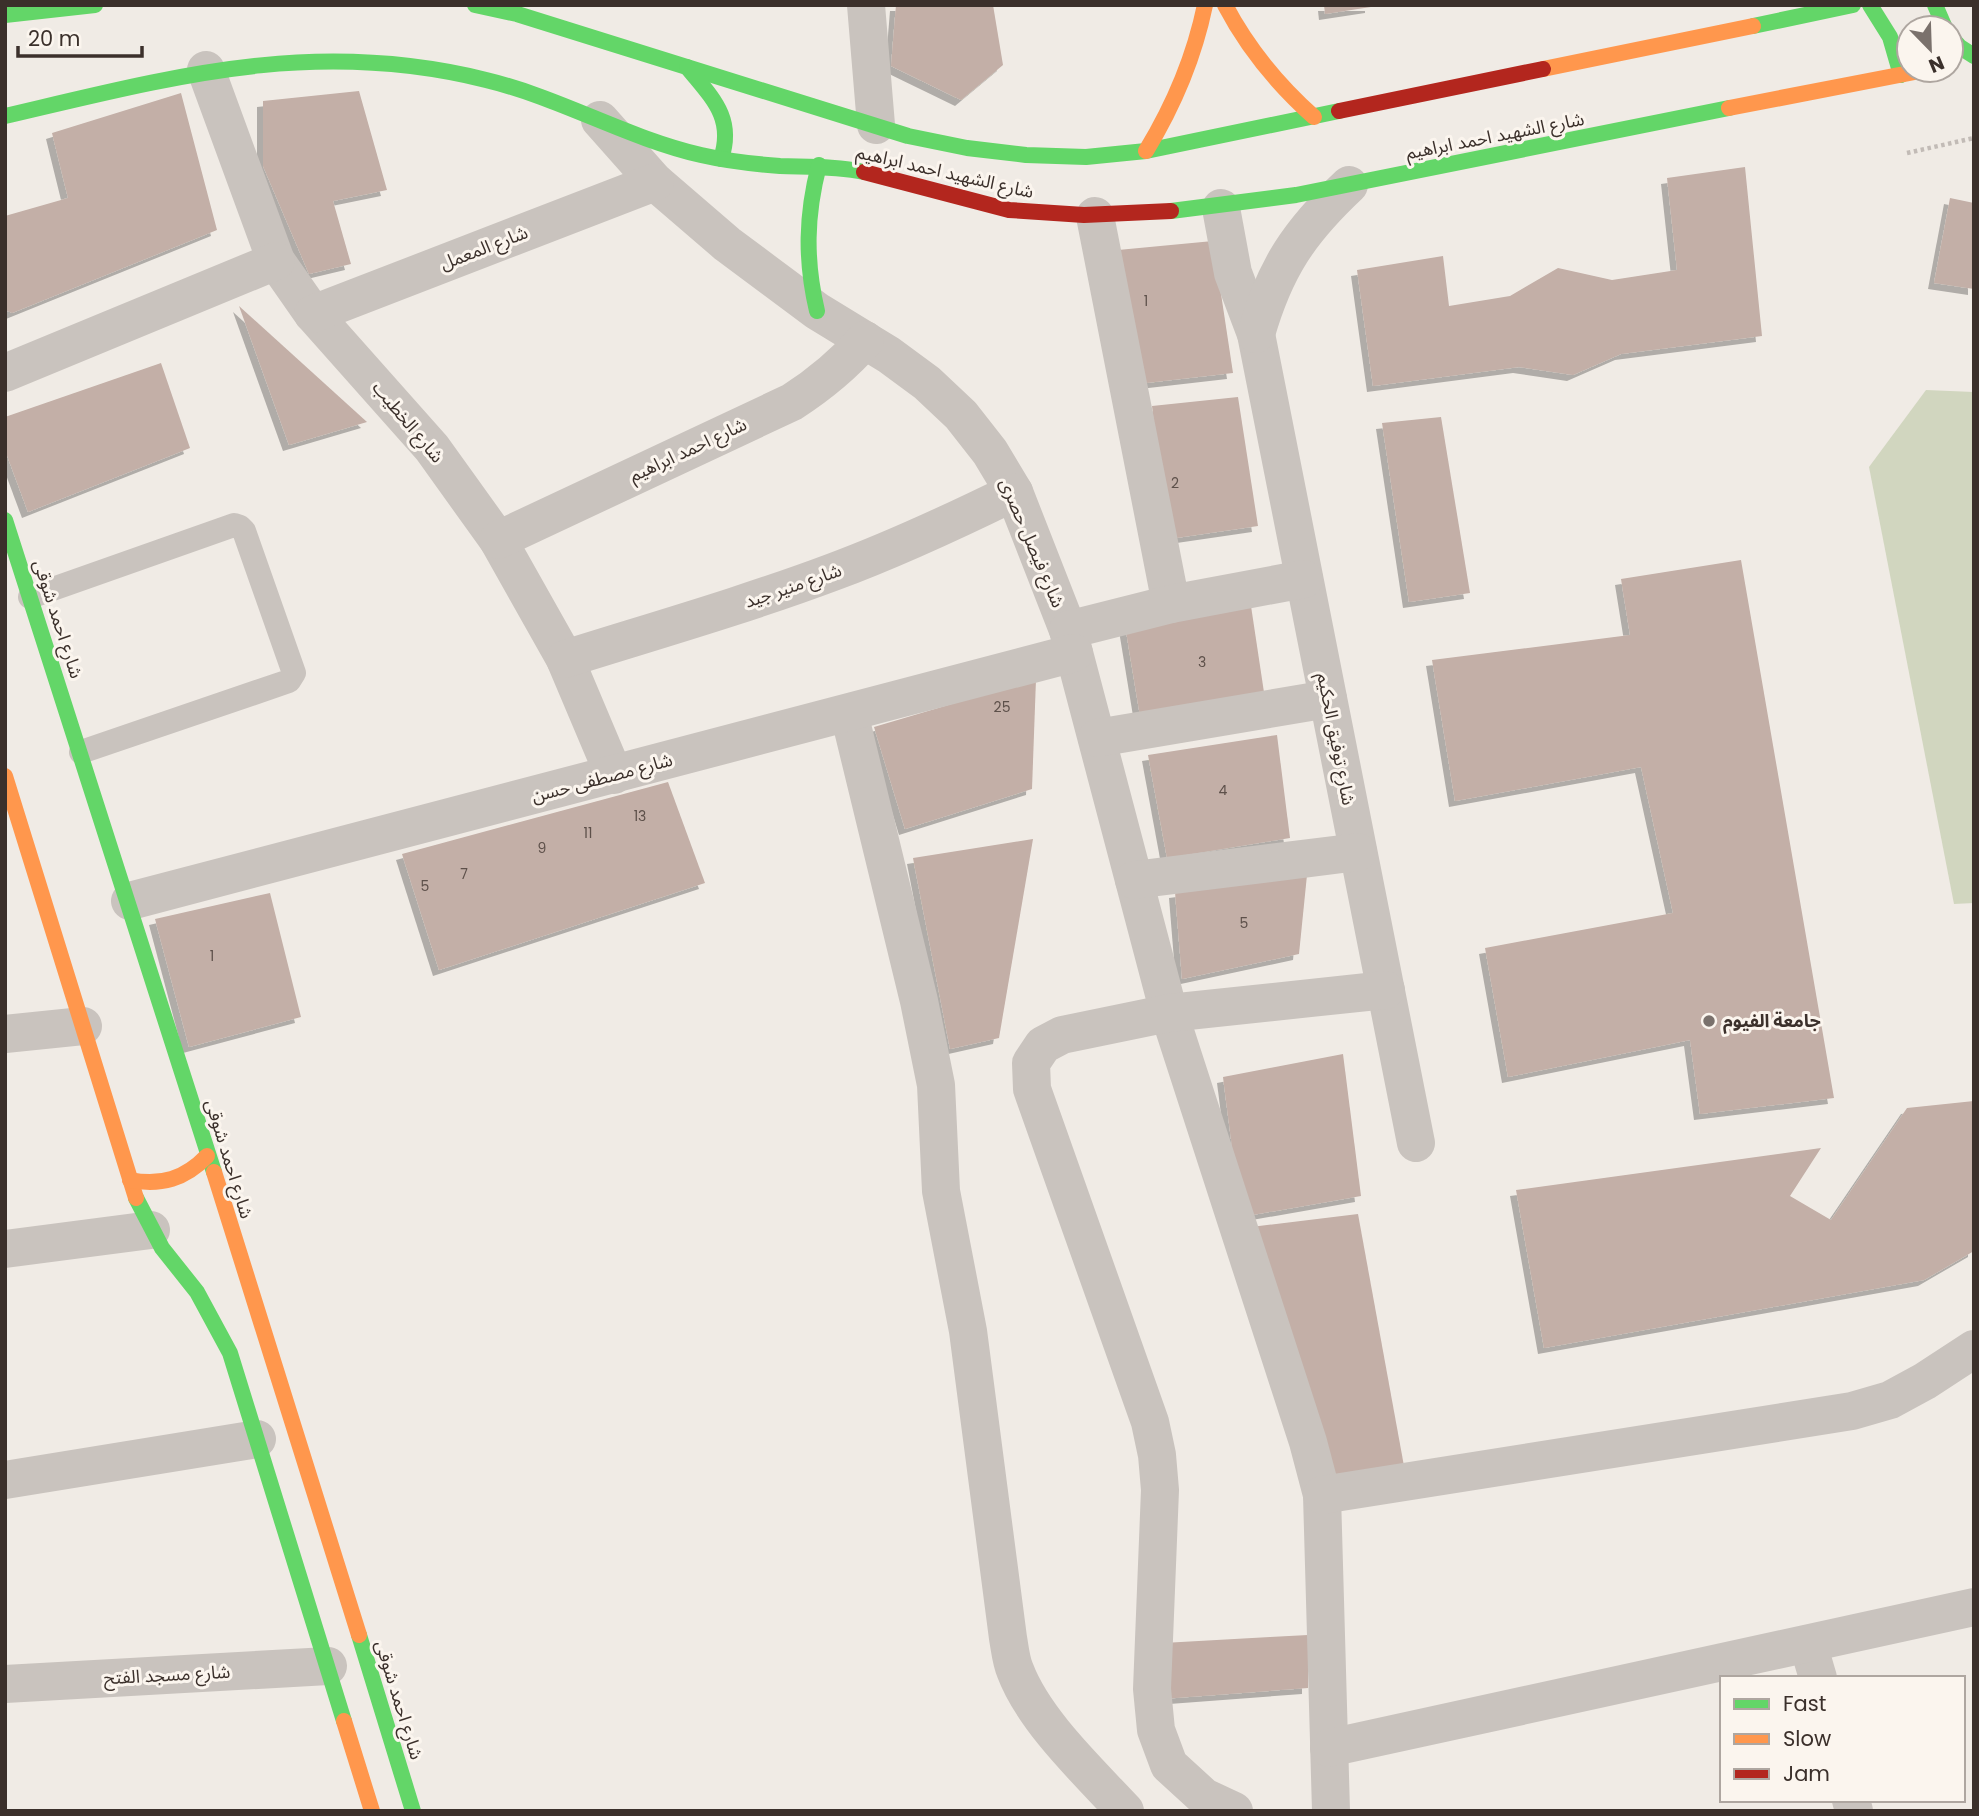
<svg xmlns="http://www.w3.org/2000/svg" width="1979" height="1816" font-family="Poppins,'Noto Sans Arabic',sans-serif">
<style>
.garden{fill:#d1d6bf}
.building{fill:#c3afa7;filter:url(#shadow)}
.lines{fill:none;stroke-linecap:round;stroke-linejoin:round}
.path{stroke:#c2bbb6;stroke-width:4.5;stroke-dasharray:3.5 3.5;stroke-linecap:butt}
.lane{stroke:#c9c3be;stroke-width:24}
.street{stroke:#c9c3be;stroke-width:38}
.fast{stroke:#63d668;stroke-width:16}
.slow{stroke:#ff974d;stroke-width:16}
.jam{stroke:#b3261e;stroke-width:16}
.poi-dot{fill:#7a716c;stroke:#fbf5ee;stroke-width:2.5}
.labels{text-anchor:middle;stroke-width:6;stroke-linejoin:round;paint-order:stroke}
.number-label{font-size:14px;fill:#5d504a}
.street-label{font-size:18px;fill:#3b302b;stroke:#fbf5ee}
.poi-label{font-size:18px;font-weight:bold;fill:#3b302b;stroke:#fbf5ee;text-anchor:start}
</style>
<defs>
<filter id="shadow"><feDropShadow dx="-6" dy="6" stdDeviation="0" flood-color="#0004"/></filter>
</defs>
<rect width="100%" height="100%" fill="#f0ebe5"/>
<polygon class="garden" points="1926,390 1974,392 1974,903 1954,904 1869,467"/>
<g class="building">
<polygon points="896,5 993,5 1003,65 961,100 891,66"/>
<polygon points="1324,5 1371,5 1371,7 1325,14"/>
<polygon points="359,91 387,190 333,201 351,264 309,274 263,166 263,101"/>
<polygon points="181,93 217,230 12,313 5,310 5,216 68,198 52,133"/>
<polygon points="1745,167 1762,336 1621,354 1573,375 1519,367 1373,386 1357,270 1443,256 1449,306 1510,296 1558,268 1612,280 1677,270 1667,178"/>
<polygon points="1950,198 1974,203 1974,289 1934,283"/>
<polygon points="1213,241 1233,373 1137,384 1118,250"/>
<polygon points="239,306 367,422 289,445"/>
<polygon points="161,363 190,448 28,512 5,450 5,417"/>
<polygon points="1238,397 1258,526 1169,539 1152,406"/>
<polygon points="1441,417 1470,593 1409,602 1382,423"/>
<polygon points="1741,560 1834,1098 1700,1114 1690,1040 1508,1077 1485,948 1673,913 1641,767 1455,801 1432,660 1630,635 1621,579"/>
<polygon points="1251,606 1265,699 1141,722 1125,625"/>
<polygon points="1036,679 1032,789 905,829 874,727"/>
<polygon points="1277,735 1290,838 1167,858 1148,755"/>
<polygon points="668,782 705,883 439,970 402,854"/>
<polygon points="1033,839 999,1038 950,1049 913,858"/>
<polygon points="1307,875 1299,954 1182,979 1175,892"/>
<polygon points="270,893 301,1017 189,1047 155,919"/>
<polygon points="1343,1054 1361,1196 1241,1217 1223,1077"/>
<polygon points="1974,1101 1974,1251 1924,1280 1544,1348 1516,1190 1821,1148 1790,1196 1831,1220 1907,1108"/>
<polygon points="1358,1214 1404,1466 1332,1480 1251,1227"/>
<polygon points="1308,1635 1308,1688 1162,1699 1163,1643"/>
</g>
<g class="lines">
<polyline class="path" points="1907,153 1974,138"/>
<polyline class="lane" points="30,597 234,525 240,527 244,531 294,673 289,681 81,752"/>
<g class="street">
<polyline points="866,5 876,125"/>
<polyline points="206,70 276,261 313,314 432,448 498,540 565,659 614,775"/>
<polyline points="600,120 655,182 727,244 817,311 889,355 927,383 961,415 990,452 1014,492 1068,630 1169,1013 1308,1442 1322,1495 1331,1811"/>
<polyline points="1221,208 1233,273 1256,334 1416,1143"/>
<polyline points="1095,216 1171,604"/>
<polyline points="313,314 655,182"/>
<path d="M1256,334C1275,268 1299,232 1349,185"/>
<polyline points="5,373 276,261"/>
<path d="M498,540L792,402C820,384 843,365 865,340"/>
<polyline points="1068,630 1171,604 1304,579"/>
<path d="M565,659C654,631 745,605 833,572C895,549 955,521 1014,492"/>
<path d="M849,713L919,1001L936,1085L941,1191L968,1331L1008,1638C1010,1649 1011,1661 1015,1670C1034,1721 1089,1772 1125,1811"/>
<polyline points="1097,738 1328,699"/>
<polyline points="1134,880 1358,852"/>
<polyline points="130,901 1074,653"/>
<polyline points="5,1034 83,1026"/>
<polyline points="5,1249 151,1230"/>
<polyline points="5,1480 257,1439"/>
<polyline points="1322,1495 1852,1411 1890,1400 1925,1381 1974,1349"/>
<polyline points="1808,1644 1818,1678"/>
<polyline points="5,1684 328,1666"/>
<polyline points="1329,1748 1974,1607"/>
<polyline points="1851,1800 1854,1811"/>
<polyline points="1234,1811 1204,1797 1169,1765 1156,1730 1152,1689 1160,1490 1157,1455 1150,1422 1032,1089 1031,1063 1043,1045 1062,1035 1169,1013 1386,990"/>
</g>
<g class="fast">
<polyline points="475,5 517,14 908,136 967,148 1026,155 1086,157 1146,151 1339,111"/>
<polyline points="1870,5 1890,37 1901,75"/>
<polyline points="1935,5 1945,28"/>
<polyline points="5,15 95,5"/>
<polyline points="1753,26 1853,5"/>
<polyline points="1951,37 1960,47 1974,56"/>
<path d="M687,67C711,97 735,117 721,159"/>
<path d="M5,116C172,77 314,37 486,80C561,98 627,138 701,155C727,161 753,164 780,166C808,167 836,166 864,172"/>
<polyline points="1171,211 1296,195 1729,108"/>
<path d="M817,311C805,260 806,215 819,165"/>
<polyline points="5,520 214,1172"/>
<polyline points="136,1198 162,1248 197,1292 230,1353 344,1721"/>
<polyline points="359,1635 413,1811"/>
</g>
<g class="slow">
<path d="M1225,5C1248,49 1277,84 1314,117"/>
<polyline points="1543,69 1753,26"/>
<polyline points="1729,108 1925,70"/>
<path d="M1146,151C1174,105 1194,58 1205,5"/>
<polyline points="5,776 136,1198"/>
<polyline points="214,1172 359,1635"/>
<path d="M130,1180C161,1186 185,1179 207,1156"/>
<polyline points="344,1721 372,1811"/>
</g>
<g class="jam">
<polyline points="1339,111 1543,69"/>
<polyline points="864,172 1009,210 1084,215 1171,211"/>
</g>
</g>
<circle class="poi-dot" cx="1709" cy="1021" r="7"/>
<g class="labels">
<g class="number-label">
<text x="1146" y="306">1</text>
<text x="1175" y="488">2</text>
<text x="1202" y="667">3</text>
<text x="1002" y="712">25</text>
<text x="1223" y="795">4</text>
<text x="640" y="821">13</text>
<text x="588" y="838">11</text>
<text x="542" y="853">9</text>
<text x="464" y="879">7</text>
<text x="425" y="891">5</text>
<text x="1244" y="928">5</text>
<text x="212" y="961">1</text>
</g>
<g class="street-label">
<text transform="translate(1495 136) rotate(-11)" y="6">شارع الشهيد احمد ابراهيم</text>
<text transform="translate(945 172) rotate(13)" y="6">شارع الشهيد احمد ابراهيم</text>
<text transform="translate(484 248) rotate(-21)" y="6">شارع المعمل</text>
<text transform="translate(408 422) rotate(50)" y="6">شارع الخطيب</text>
<text transform="translate(688 450) rotate(-25)" y="6">شارع احمد ابراهيم</text>
<text transform="translate(1032 543) rotate(67)" y="6">شارع فيصل حصرى</text>
<text transform="translate(793 586) rotate(-19)" y="6">شارع منير جيد</text>
<text transform="translate(58 619) rotate(72)" y="6">شارع احمد شوقى</text>
<text transform="translate(1336 739) rotate(79)" y="6">شارع توفيق الحكيم</text>
<text transform="translate(602 778) rotate(-15)" y="6">شارع مصطفى حسن</text>
<text transform="translate(229 1159) rotate(73)" y="6">شارع احمد شوقى</text>
<text transform="translate(167 1675) rotate(-3)" y="6">شارع مسجد الفتح</text>
<text transform="translate(399 1700) rotate(73)" y="6">شارع احمد شوقى</text>
</g>
<g class="poi-label">
<text x="1723" y="1027">جامعة الفيوم</text>
</g>
</g>
<rect width="1979" height="1816" fill="none" stroke="#3b302b" stroke-width="14"/>
<rect x="1720" y="1676" width="245" height="126" fill="#fbf5ee" stroke="#aea6a0" stroke-width="2"/>
<rect x="1734" y="1699" width="35" height="10" fill="#63d668" stroke="#aea6a0" stroke-width="2"/>
<text x="1783" y="1711" font-size="21" fill="#3b302b">Fast</text>
<rect x="1734" y="1734" width="35" height="10" fill="#ff974d" stroke="#aea6a0" stroke-width="2"/>
<text x="1783" y="1746" font-size="21" fill="#3b302b">Slow</text>
<rect x="1734" y="1769" width="35" height="10" fill="#b3261e" stroke="#aea6a0" stroke-width="2"/>
<text x="1783" y="1781" font-size="21" fill="#3b302b">Jam</text>
<g transform="translate(1930 49) rotate(157)"><circle r="33" fill="#fbf5ee" stroke="#aea6a0" stroke-width="2"/>
<path d="M0-5L12 26L0 18L-12 26Z" fill="#7a716c"/>
<text y="-10" font-size="19" font-weight="bold" text-anchor="middle" fill="#3b302b">N</text>
</g>
<path d="M18 46v10h124v-10" fill="none" stroke="#3b302b" stroke-width="3.5"/>
<text x="28" y="46" font-size="21" fill="#3b302b" stroke="#fbf5ee" stroke-width="5" paint-order="stroke">20 m</text>
</svg>
